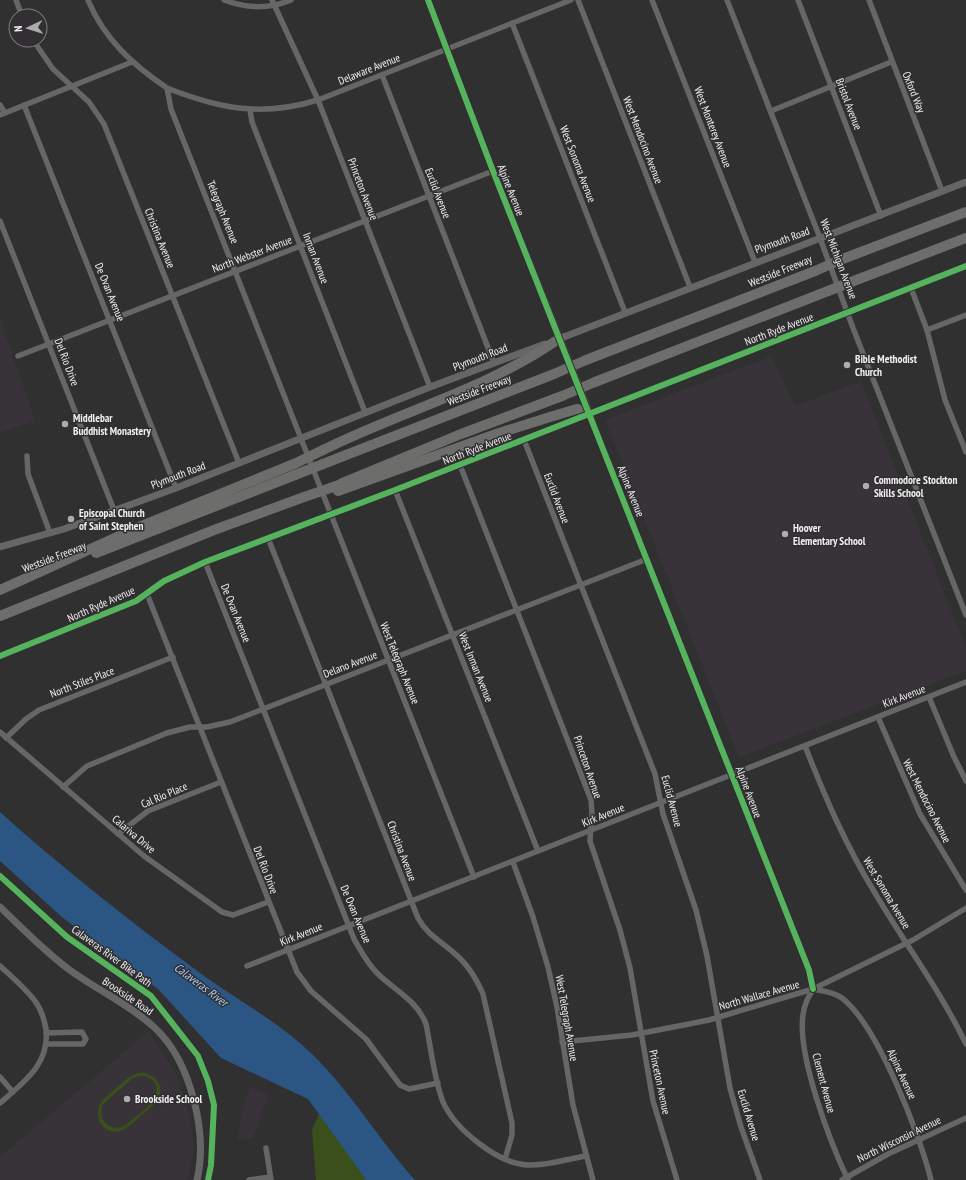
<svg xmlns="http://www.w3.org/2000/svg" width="966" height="1180" font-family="'PT Sans Narrow',sans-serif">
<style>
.built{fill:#383339}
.green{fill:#3b4f1a;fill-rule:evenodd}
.water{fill:#2b5583}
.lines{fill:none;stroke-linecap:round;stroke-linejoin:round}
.minor{stroke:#666;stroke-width:5.5}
.tertiary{stroke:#666;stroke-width:7}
.motorway{stroke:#6d6d6c;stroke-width:10}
.motorway-bridge{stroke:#6d6d6c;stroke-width:10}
.cycleway-casing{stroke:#312f31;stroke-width:8}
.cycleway{stroke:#56b35d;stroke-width:6}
.poi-dot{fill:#adadad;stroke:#312f31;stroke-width:1.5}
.labels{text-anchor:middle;stroke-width:3;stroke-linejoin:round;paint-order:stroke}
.street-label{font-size:11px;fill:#f1f0f1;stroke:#312f31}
.poi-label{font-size:11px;font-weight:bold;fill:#f1f0f1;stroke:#312f31;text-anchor:start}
.water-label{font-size:12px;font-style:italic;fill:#a6ccfa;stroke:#312f31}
</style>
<rect width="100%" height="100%" fill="#303030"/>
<g class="built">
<polygon points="0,318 35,421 0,432"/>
<polygon points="772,356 795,406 861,381 966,648 966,671 739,757 605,420"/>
<polygon points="149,1031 178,1078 191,1119 194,1149 187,1180 0,1180 0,1157"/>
<polygon points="250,1087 268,1094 253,1139 237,1140 242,1113"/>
</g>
<g class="green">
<path d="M138,1073C144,1072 150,1074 155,1078C170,1094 151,1108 139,1117C134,1122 127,1129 120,1131C98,1135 91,1109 106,1097C116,1089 126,1077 138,1073ZM140,1076C145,1076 150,1077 154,1082C166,1098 134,1118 122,1127C108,1131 97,1118 103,1104L133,1078Z"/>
<polygon points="319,1114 368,1180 316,1180 312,1130"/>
</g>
<path class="water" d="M0,812C60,866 127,919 192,967C231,997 277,1020 312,1054C351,1092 379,1140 415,1180H366L308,1099L221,1058L158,989L63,918L0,861Z"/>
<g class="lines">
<g class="minor">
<polyline points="16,0 22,16"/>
<path d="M88,0C104,39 133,65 167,88L171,109L474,877"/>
<path d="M224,0C247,9 269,9 291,0"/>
<polyline points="272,0 318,100 430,387"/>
<polyline points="578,0 690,287"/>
<polyline points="652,0 755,262"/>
<polyline points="727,0 820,238 853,328 966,615"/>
<polyline points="798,0 881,216"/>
<polyline points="869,0 942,191"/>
<polyline points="512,23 625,312"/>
<polyline points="33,40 53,69 89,102 104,124 239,463"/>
<polyline points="382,75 494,363"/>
<path d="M167,88C220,109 262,117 318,100L571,0"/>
<polyline points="0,105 5,113"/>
<polyline points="24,105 176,488"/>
<polyline points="250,110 252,122 365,412"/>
<polyline points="771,111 891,62"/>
<polyline points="0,115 132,62"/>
<polyline points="0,221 114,510"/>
<polyline points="911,288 927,330 945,400 966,452"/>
<polyline points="927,330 966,315"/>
<polyline points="18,356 493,171"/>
<polyline points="590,414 809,970 813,989"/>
<polyline points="524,440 655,774 663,814 696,910 707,956 730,1088 741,1127 760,1180"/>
<polyline points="27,456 28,474 50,533"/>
<polyline points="460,465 591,800 592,812 590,841 620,930 630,968 653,1101 677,1180"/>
<polyline points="395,490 538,851"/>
<path d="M268,538L418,918C427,935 441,941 454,953C468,964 476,978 483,994L512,1123V1135L505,1159"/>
<path d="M205,562L354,939C361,951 367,963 377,973C394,990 417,1000 426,1024C431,1048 434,1079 443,1102C455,1129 498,1164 528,1165C547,1166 567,1159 586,1156"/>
<polyline points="147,594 297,972 311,991 366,1039 400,1085 409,1089 438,1083"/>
<polyline points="929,697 954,757 966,781"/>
<polyline points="878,717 920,814 966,890"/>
<polyline points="0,732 144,856 222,912 233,915 268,902"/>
<polyline points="6,738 26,719 39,710 173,657"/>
<path d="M805,746C825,797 846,846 875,893C905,944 940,990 966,1044"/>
<polyline points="63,787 87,766 167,733 190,727 207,727 230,722 647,559"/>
<polyline points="118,834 148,811 221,782"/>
<polyline points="513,862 533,917 548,967 557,1007 573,1105 593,1180"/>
<path d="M0,966C12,977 25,988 35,1001C41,1009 44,1018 46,1029C50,1064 24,1082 0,1103"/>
<polyline points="247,966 966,682"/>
<path d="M813,989C823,991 834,992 842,998C878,1026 920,1135 931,1180"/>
<path d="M813,989C808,998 804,1005 803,1015C797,1055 830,1142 848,1180"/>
<polyline points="562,1042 632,1035 684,1025 709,1020 813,989 913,940 966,908"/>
<polyline points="46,1044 83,1044 86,1039 82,1032 46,1033"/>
<polyline points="0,1077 13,1092"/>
<polyline points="266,1148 271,1180"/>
<polyline points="249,1180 270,1177"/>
<polyline points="842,1180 888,1154 966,1118"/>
</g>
<g class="tertiary">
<polyline points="428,0 493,171 590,414"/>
<polyline points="556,340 966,182"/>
<polyline points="0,547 64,529 176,488 430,387 545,344"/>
<polyline points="0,656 136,601 164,581 205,562 395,490 966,266"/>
<path d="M0,907C22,928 43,950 67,968C95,989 129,1004 155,1028C191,1062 208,1133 197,1180"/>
</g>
<g class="motorway">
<polyline points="840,260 966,212"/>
<polyline points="851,282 966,238"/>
<polyline points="586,360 815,271"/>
<polyline points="595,382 828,291"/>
<path d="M323,450C401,411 488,389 560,338"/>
<polyline points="323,464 554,374"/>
<polyline points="342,483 461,434 562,396"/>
<polyline points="338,491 499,433 550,417 577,409 590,414"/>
<polyline points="96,553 295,475"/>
<polyline points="0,590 139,527 294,464"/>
<polyline points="0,616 214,530 304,497"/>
</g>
<g class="motorway-bridge">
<polyline points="815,271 840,260"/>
<polyline points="828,291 851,282"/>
<polyline points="554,374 586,360"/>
<polyline points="562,396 595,382"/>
<polyline points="294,464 323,450"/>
<polyline points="295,475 323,464"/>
<polyline points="304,497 339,485"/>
</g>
<g class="cycleway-casing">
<g id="cycleway">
<polyline points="428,0 493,171 809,970 813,989"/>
<polyline points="0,656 136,601 164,581 205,562 395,490 966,266"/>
<polyline points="0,876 67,937 151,996 198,1056 208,1081 214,1105 211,1165 208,1180"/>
</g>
</g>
<use href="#cycleway" class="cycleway"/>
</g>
<g class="poi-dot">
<circle cx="847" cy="365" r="4"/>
<circle cx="65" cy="424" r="4"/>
<circle cx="866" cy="486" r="4"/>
<circle cx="71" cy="519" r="4"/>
<circle cx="785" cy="534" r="4"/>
<circle cx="127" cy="1099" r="4"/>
</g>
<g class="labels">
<g class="street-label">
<text transform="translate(369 69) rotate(-22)" y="4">Delaware Avenue</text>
<text transform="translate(914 92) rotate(68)" y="4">Oxford Way</text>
<text transform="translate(849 104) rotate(69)" y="4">Bristol Avenue</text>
<text transform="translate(713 127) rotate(69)" y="4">West Monterey Avenue</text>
<text transform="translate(643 140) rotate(69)" y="4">West Mendocino Avenue</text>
<text transform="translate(578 164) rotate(69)" y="4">West Sonoma Avenue</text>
<text transform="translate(363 189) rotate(69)" y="4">Princeton Avenue</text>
<text transform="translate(511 190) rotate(68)" y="4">Alpine Avenue</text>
<text transform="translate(438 193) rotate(69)" y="4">Euclid Avenue</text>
<text transform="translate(223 212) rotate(68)" y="4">Telegraph Avenue</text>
<text transform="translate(160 238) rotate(68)" y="4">Christina Avenue</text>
<text transform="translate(782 240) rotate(-20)" y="4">Plymouth Road</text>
<text transform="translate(252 254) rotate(-21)" y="4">North Webster Avenue</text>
<text transform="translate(316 258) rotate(69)" y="4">Inman Avenue</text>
<text transform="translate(839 259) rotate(69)" y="4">West Michigan Avenue</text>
<text transform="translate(780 271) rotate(-22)" y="4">Westside Freeway</text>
<text transform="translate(110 292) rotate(68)" y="4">De Ovan Avenue</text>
<text transform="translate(779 329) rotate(-21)" y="4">North Ryde Avenue</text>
<text transform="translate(480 357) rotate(-21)" y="4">Plymouth Road</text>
<text transform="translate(67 362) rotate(69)" y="4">Del Rio Drive</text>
<text transform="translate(479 390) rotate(-21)" y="4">Westside Freeway</text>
<text transform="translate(477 448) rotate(-21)" y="4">North Ryde Avenue</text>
<text transform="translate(178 475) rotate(-21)" y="4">Plymouth Road</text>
<text transform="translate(631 491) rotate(68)" y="4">Alpine Avenue</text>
<text transform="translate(557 498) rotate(69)" y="4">Euclid Avenue</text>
<text transform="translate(54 557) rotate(-21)" y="4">Westside Freeway</text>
<text transform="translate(101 604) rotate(-24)" y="4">North Ryde Avenue</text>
<text transform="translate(236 613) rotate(68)" y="4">De Ovan Avenue</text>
<text transform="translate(400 663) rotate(68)" y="4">West Telegraph Avenue</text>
<text transform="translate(350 664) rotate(-21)" y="4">Delano Avenue</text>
<text transform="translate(476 667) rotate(68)" y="4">West Inman Avenue</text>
<text transform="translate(82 682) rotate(-21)" y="4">North Stiles Place</text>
<text transform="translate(904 696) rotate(-21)" y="4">Kirk Avenue</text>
<text transform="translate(588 767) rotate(71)" y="4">Princeton Avenue</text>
<text transform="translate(749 792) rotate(69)" y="4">Alpine Avenue</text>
<text transform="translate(164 795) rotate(-23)" y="4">Cal Rio Place</text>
<text transform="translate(672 801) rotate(75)" y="4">Euclid Avenue</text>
<text transform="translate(927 801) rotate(63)" y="4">West Mendocino Avenue</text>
<text transform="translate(603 815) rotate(-22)" y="4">Kirk Avenue</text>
<text transform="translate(134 834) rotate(40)" y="4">Calariva Drive</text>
<text transform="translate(402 851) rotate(69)" y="4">Christina Avenue</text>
<text transform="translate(266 870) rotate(69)" y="4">Del Rio Drive</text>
<text transform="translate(887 893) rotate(59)" y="4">West Sonoma Avenue</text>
<text transform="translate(356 914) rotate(67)" y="4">De Ovan Avenue</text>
<text transform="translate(301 934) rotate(-22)" y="4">Kirk Avenue</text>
<text transform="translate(112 956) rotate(36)" y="4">Calaveras River Bike Path</text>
<text transform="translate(759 995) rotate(-16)" y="4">North Wallace Avenue</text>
<text transform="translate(128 996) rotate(34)" y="4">Brookside Road</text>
<text transform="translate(567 1018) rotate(80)" y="4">West Telegraph Avenue</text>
<text transform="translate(902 1074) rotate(65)" y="4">Alpine Avenue</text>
<text transform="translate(660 1082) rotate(78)" y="4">Princeton Avenue</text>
<text transform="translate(824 1083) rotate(75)" y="4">Clement Avenue</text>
<text transform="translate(749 1115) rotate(73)" y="4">Euclid Avenue</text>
<text transform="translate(899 1139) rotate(-26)" y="4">North Wisconsin Avenue</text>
</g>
<g class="poi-label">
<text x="855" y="363">Bible Methodist<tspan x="855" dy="13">Church</tspan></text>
<text x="73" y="422">Middlebar<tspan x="73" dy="13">Buddhist Monastery</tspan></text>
<text x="874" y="484">Commodore Stockton<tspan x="874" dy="13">Skills School</tspan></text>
<text x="79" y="517">Episcopal Church<tspan x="79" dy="13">of Saint Stephen</tspan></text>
<text x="793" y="532">Hoover<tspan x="793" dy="13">Elementary School</tspan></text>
<text x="135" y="1103">Brookside School</text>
</g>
<g class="water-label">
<text transform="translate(201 985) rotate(37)" y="4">Calaveras River</text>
</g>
</g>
<g transform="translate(28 28) rotate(266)"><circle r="19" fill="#312f31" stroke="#7e7c7e"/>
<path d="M0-3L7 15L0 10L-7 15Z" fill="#adadad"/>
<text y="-6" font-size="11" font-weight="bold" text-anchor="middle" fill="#f1f0f1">N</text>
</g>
</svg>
